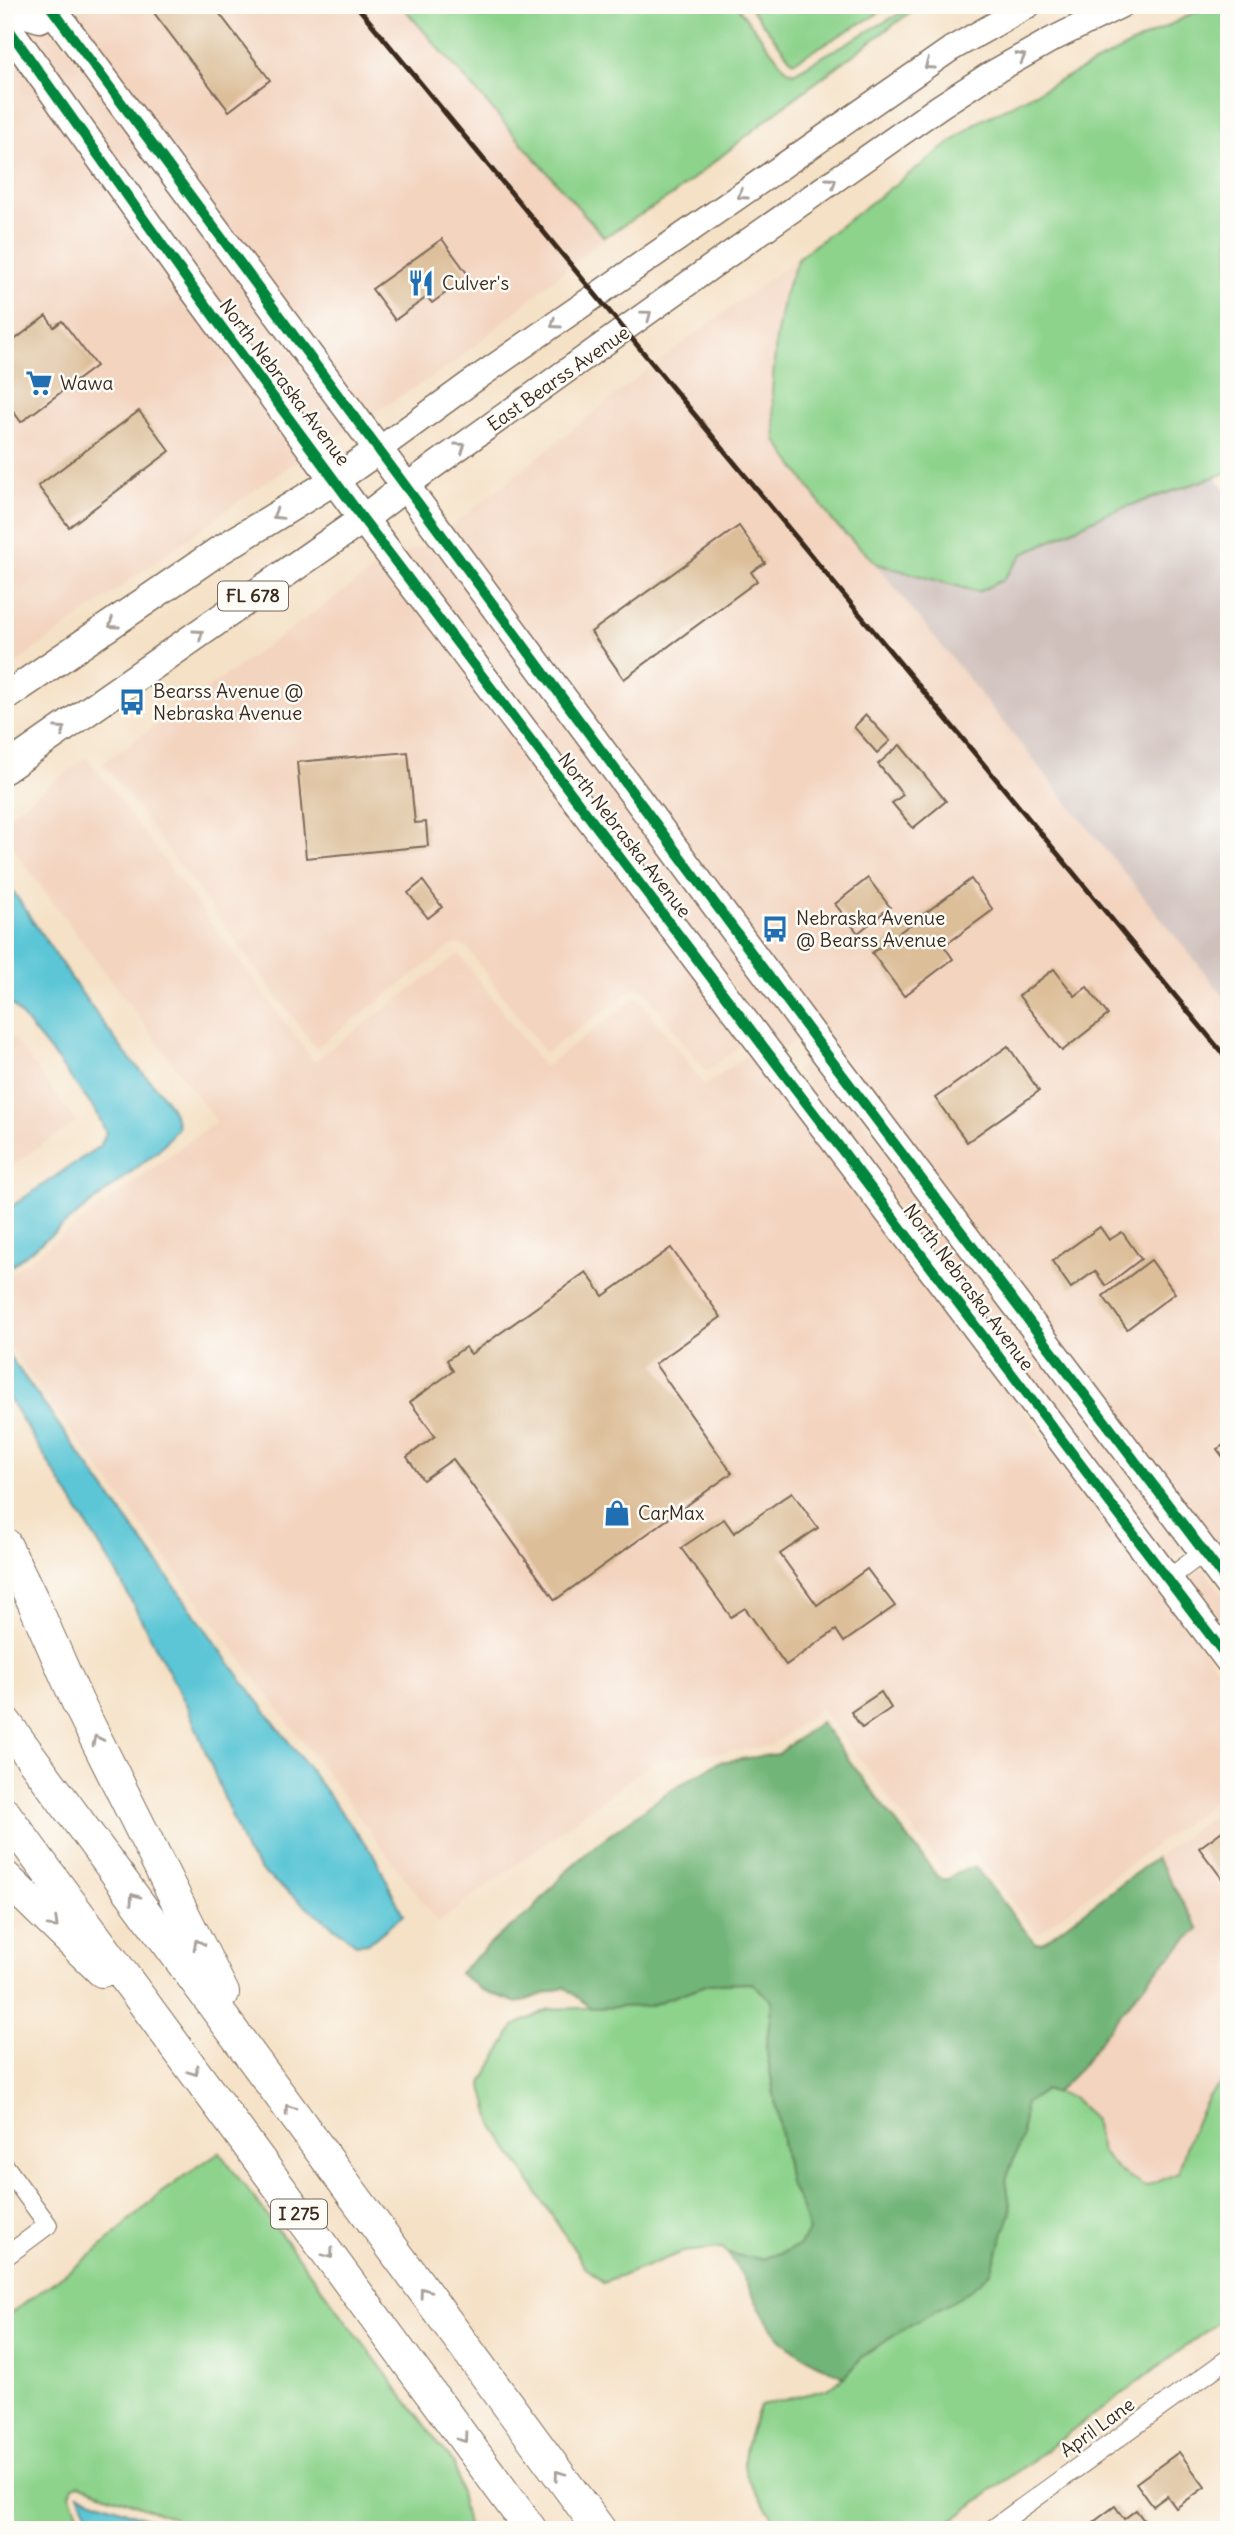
<svg xmlns="http://www.w3.org/2000/svg" width="1234" height="2535" font-family="Delius,sans-serif">
<style>
.built{fill:#f3d4bf}
.industrial{fill:#cfc0bb}
.green{fill:#8dd38c;stroke:#647e55;stroke-width:2}
.forest{fill:#72b578;stroke:#56704b;stroke-width:2}
.water{fill:#5cc6d6;stroke:#4c787a;stroke-width:2}
.building{fill:#dcbe98}
.lines{fill:none;stroke-linecap:round;stroke-linejoin:round}
.street-casing{stroke:#7c6a59;stroke-width:20}
.secondary-casing{stroke:#7c6a59;stroke-width:27}
.primary-casing{stroke:#7c6a59;stroke-width:31}
.highway-casing{stroke:#7c6a59;stroke-width:34}
.street{stroke:#fff;stroke-width:18}
.secondary{stroke:#fff;stroke-width:24}
.primary{stroke:#fff;stroke-width:28}
.highway{stroke:#fff;stroke-width:32}
.rail{stroke:#3b2a1e;stroke-width:5}
.cycleway-casing{stroke:#fdfcf7;stroke-width:15}
.cycleway{stroke:#00873e;stroke-width:10}
.oneway{stroke:#a79f9a}
.labels{text-anchor:middle;stroke-width:5;stroke-linejoin:round;paint-order:stroke}
.shield{fill:#fdfcf7;stroke:#75695f;stroke-width:2}
.shield-label{font-size:18px;font-weight:bold;fill:#3b2a1e}
.poi-label{font-size:19px;fill:#3b2a1e;stroke:#fdfcf7;text-anchor:start}
.street-label{font-size:19px;fill:#3b2a1e;stroke:#fdfcf7}
</style>
<rect width="100%" height="100%" fill="#fdfcf7"/>
<filter id="ink" filterUnits="userSpaceOnUse"><feTurbulence type="fractalNoise" baseFrequency=".0143" numOctaves="2"/><feDisplacementMap in="SourceGraphic" scale="14" xChannelSelector="R" yChannelSelector="G"/><feConvolveMatrix kernelMatrix="1 2 1 2 8 2 1 2 1" color-interpolation-filters="sRGB"/></filter>
<filter id="wash" filterUnits="userSpaceOnUse"><feTurbulence type="fractalNoise" baseFrequency=".00686" numOctaves="4" result="noise"/><feDisplacementMap in="SourceGraphic" scale="28" xChannelSelector="R" yChannelSelector="G"/><feGaussianBlur stdDeviation="1.57" result="paint"/><feColorMatrix in="noise" values="0 0 0 0 0 0 0 0 0 0 0 0 0 0 0 0 0 1.4 0 .05"/><feComposite in="paint" operator="in"/></filter>
<g filter="url(#wash)">
<rect width="100%" height="100%" fill="#f5e1c6"/>
<g class="built">
<polygon points="63,5 401,5 604,237 454,363 368,417"/>
<polygon points="16,19 51,26 349,429 323,445"/>
<polygon points="5,42 304,457 267,481 5,671"/>
<polygon points="799,257 784,295 776,339 772,392 776,440 834,523 869,556 1229,1003 1229,1566 825,1034 450,527 639,376"/>
<polygon points="433,541 800,1037 782,1050 404,554"/>
<polygon points="383,563 747,1041 706,1072 645,991 637,987 545,1053 467,948 458,944 453,945 316,1048 103,763"/>
<polygon points="87,757 314,1061 459,954 544,1067 638,997 705,1086 753,1050 1229,1684 1229,1790 1037,1934 973,1849 944,1871 821,1708 771,1746 656,1760 438,1923 5,1342 5,1278 216,1121 5,838 5,818"/>
<polygon points="5,1027 76,1122 5,1170"/>
<polygon points="815,1056 1188,1549 1169,1562 797,1070"/>
<polygon points="1203,1568 1229,1603 1229,1641 1184,1582"/>
<polygon points="1229,1803 1229,2077 1208,2096 1191,2132 1178,2173 1145,2187 1118,2170 1101,2152 1094,2120 1074,2098 1055,2092 1072,2080 1111,2025 1165,1959 1199,1929 1156,1858"/>
</g>
<polygon class="industrial" points="1215,476 1229,494 1229,1003 869,556 877,564 1003,580 1023,554 1105,514"/>
<g class="green">
<polygon points="401,5 736,5 785,68 793,73 915,5 920,5 780,109 673,195 604,237"/>
<polygon points="748,5 893,5 793,62"/>
<polygon points="1209,5 1229,5 1229,472 1105,514 1023,554 1003,580 978,592 877,564 834,523 776,440 772,392 776,339 784,295 799,257 978,122"/>
<polygon points="752,1983 773,2001 766,2047 789,2182 802,2209 809,2231 797,2247 762,2259 728,2254 723,2248 683,2252 603,2283 585,2266 493,2125 482,2083 514,2026 549,2009 648,2006 709,1984"/>
<path d="M1229,2077V2314L939,2530H784C773,2516 745,2482 744,2465C743,2448 754,2422 760,2406L828,2389L844,2377L862,2357L907,2327L1011,2213L1006,2179L1022,2137L1025,2104L1045,2090L1074,2098L1094,2120L1101,2152L1118,2170L1145,2187L1178,2173L1191,2132L1208,2096Z"/>
<polygon points="219,2152 454,2464 468,2530 191,2530 171,2517 79,2484 73,2486 70,2494 79,2515 61,2524 59,2530 5,2530 5,2317 94,2253 162,2192"/>
</g>
<path class="forest" d="M820,1722L937,1876C949,1885 952,1874 963,1870C967,1868 971,1868 975,1867L1035,1943L1043,1942L1156,1858L1199,1929C1165,1959 1138,1990 1111,2026C1092,2050 1080,2074 1055,2092L1045,2090L1025,2104L1022,2137L1006,2179L1011,2212L991,2272L964,2295L907,2327L862,2357L844,2377C823,2366 796,2355 779,2337C758,2313 748,2280 728,2254L762,2259L797,2247L809,2231L802,2209L789,2182L766,2047L772,2001L752,1983L709,1984L648,2006L591,2008L565,1987L517,2003L480,1989L459,1973L501,1934L532,1911L567,1870L601,1841L668,1792L719,1762L778,1754Z"/>
<g class="water">
<path d="M5,879C44,938 83,998 126,1054C144,1077 173,1098 178,1127L159,1150L5,1271V1211L101,1145L106,1133L97,1113L55,1057L5,996Z"/>
<polygon points="5,1350 237,1673 375,1857 403,1915 369,1943 356,1944 261,1871 246,1852 188,1708 116,1572 5,1392"/>
<polygon points="79,2494 168,2526 174,2530 73,2530 91,2520"/>
</g>
<g id="blocks">
<g class="building">
<polygon points="148,5 213,5 270,80 229,111"/>
<polygon points="442,239 469,276 432,303 427,297 395,320 372,289"/>
<polygon points="46,316 54,327 62,321 96,366 21,422 5,400 5,347"/>
<polygon points="139,411 170,451 69,527 38,486"/>
<polygon points="739,526 765,563 751,572 757,581 624,679 591,632"/>
<polygon points="866,715 890,741 877,753 854,727"/>
<polygon points="900,745 946,801 913,828 892,803 903,795 878,764"/>
<polygon points="408,752 415,823 426,822 428,846 306,858 297,762"/>
<polygon points="868,878 890,907 858,933 835,904"/>
<polygon points="971,879 993,910 944,946 953,959 904,996 872,953"/>
<polygon points="423,881 442,907 428,918 408,893"/>
<polygon points="1054,969 1075,996 1087,987 1108,1015 1062,1051 1019,996"/>
<polygon points="1008,1046 1039,1091 967,1142 935,1098"/>
<polygon points="1100,1227 1109,1240 1122,1232 1141,1259 1106,1286 1095,1271 1071,1288 1052,1261"/>
<polygon points="671,1248 721,1317 655,1364 732,1473 555,1600 453,1459 423,1480 407,1457 435,1436 410,1402 453,1371 447,1360 465,1347 471,1354 586,1272 603,1296"/>
<polygon points="1151,1260 1175,1293 1127,1329 1103,1296"/>
<polygon points="1229,1442 1229,1465 1217,1449"/>
<polygon points="792,1492 818,1528 780,1554 817,1605 867,1569 895,1606 844,1642 836,1630 786,1665 745,1608 731,1617 681,1548 724,1519 734,1533"/>
<polygon points="881,1692 891,1708 862,1728 851,1712"/>
<polygon points="1229,1826 1229,1884 1227,1885 1199,1848"/>
<polygon points="1179,2452 1205,2487 1176,2508 1167,2496 1153,2506 1136,2483"/>
<polygon points="1115,2506 1124,2519 1136,2510 1151,2530 1083,2530"/>
</g>
</g>
</g>
<g filter="url(#ink)">
<use href="#blocks" fill-opacity="0" stroke="#7c6a59" stroke-width="2"/>
<g class="lines">
<g class="street-casing">
<g id="street">
<polyline points="1168,1579 1204,1552"/>
<polyline points="5,2166 48,2225 5,2257"/>
<polyline points="991,2530 1229,2358"/>
</g>
</g>
<g class="secondary-casing">
<g id="secondary">
<polyline points="378,450 470,383 951,49 1029,5"/>
<polyline points="406,486 711,267 939,107 987,76 1051,40 1122,5"/>
</g>
</g>
<g class="primary-casing">
<g id="primary">
<polyline points="14,5 27,14 40,18 53,11"/>
<polyline points="49,5 816,1040 1229,1585"/>
<polyline points="5,24 195,291 363,519 1229,1660"/>
<polyline points="5,697 217,552 335,480 378,450"/>
<polyline points="5,769 363,519 406,486"/>
</g>
</g>
<g class="highway-casing">
<g id="highway">
<polyline points="5,1544 33,1601 77,1701 223,1993"/>
<polyline points="5,1722 600,2530"/>
<polyline points="5,1814 531,2530"/>
<polyline points="5,1877 102,1971"/>
</g>
</g>
<use href="#street" class="street"/>
<use href="#secondary" class="secondary"/>
<use href="#primary" class="primary"/>
<use href="#highway" class="highway"/>
<polyline class="rail" points="356,5 1229,1061"/>
<g class="cycleway-casing">
<g id="cycleway">
<polyline points="49,5 816,1040 1229,1585"/>
<polyline points="5,24 195,291 363,519 1229,1660"/>
</g>
</g>
<use href="#cycleway" class="cycleway"/>
</g>
<defs><path id="oneway-chevron" d="M-2-3.5L2.5 0L-2 3.5" fill="none" stroke-width="1.6" stroke-linecap="round" stroke-linejoin="round" transform="scale(1.75)"/></defs>
<g class="oneway">
<use href="#oneway-chevron" transform="translate(1021 57) rotate(-29)"/>
<use href="#oneway-chevron" transform="translate(929 65) rotate(145)"/>
<use href="#oneway-chevron" transform="translate(832 182) rotate(-35)"/>
<use href="#oneway-chevron" transform="translate(742 195) rotate(145)"/>
<use href="#oneway-chevron" transform="translate(647 315) rotate(-37)"/>
<use href="#oneway-chevron" transform="translate(555 324) rotate(145)"/>
<use href="#oneway-chevron" transform="translate(461 447) rotate(-35)"/>
<use href="#oneway-chevron" transform="translate(277 515) rotate(149)"/>
<use href="#oneway-chevron" transform="translate(113 624) rotate(145)"/>
<use href="#oneway-chevron" transform="translate(199 634) rotate(-35)"/>
<use href="#oneway-chevron" transform="translate(61 730) rotate(-35)"/>
<use href="#oneway-chevron" transform="translate(97 1740) rotate(-116)"/>
<use href="#oneway-chevron" transform="translate(134 1898) rotate(-126)"/>
<use href="#oneway-chevron" transform="translate(54 1924) rotate(44)"/>
<use href="#oneway-chevron" transform="translate(198 1944) rotate(-116)"/>
<use href="#oneway-chevron" transform="translate(194 2071) rotate(54)"/>
<use href="#oneway-chevron" transform="translate(289 2109) rotate(-126)"/>
<use href="#oneway-chevron" transform="translate(329 2254) rotate(54)"/>
<use href="#oneway-chevron" transform="translate(424 2292) rotate(-126)"/>
<use href="#oneway-chevron" transform="translate(463 2438) rotate(54)"/>
<use href="#oneway-chevron" transform="translate(559 2475) rotate(-126)"/>
</g>
</g>
<defs>
<g id="restaurant-bare" transform="scale(2.1)"><path d="M-5-6h1v4h1v-4h1v4h1v-4h1v5L-1.5 .5V6h-2V.5L-5-1ZM5-6V6H3V1.5H1.5Q1.5-4 5-6Z" fill="#1f6fb2" stroke="#fdfcf7" stroke-width="2.5" paint-order="stroke"/></g>
<g id="supermarket-bare" transform="scale(2.1)"><path d="M-6-5.5h2.5l.6 2H6L4.5 2H-2.5L-4.4-4H-6ZM-1.5 3.2a1.3 1.3 0 1 0 .1 0ZM3 3.2a1.3 1.3 0 1 0 .1 0Z" fill="#1f6fb2" stroke="#fdfcf7" stroke-width="2.5" paint-order="stroke"/></g>
<g id="bus-bare" transform="scale(2.1)"><path d="M-5-6H5V4H4V6H2V4H-2V6H-4V4H-5ZM-3.5-4V0h7V-4ZM-3.5 1.2v1.5H-2V1.2ZM2 1.2v1.5H3.5V1.2Z" fill="#1f6fb2" stroke="#fdfcf7" stroke-width="2.5" paint-order="stroke"/></g>
<g id="shop-bare" transform="scale(2.1)"><path d="M-5-2.5h2.3a2.7 3.5 0 0 1 5.4 0H5L5.5 6h-11ZM-1.5-2.5h3a1.5 2.3 0 0 0-3 0Z" fill="#1f6fb2" stroke="#fdfcf7" stroke-width="2.5" paint-order="stroke"/></g>
</defs>
<g fill-rule="evenodd">
<use href="#restaurant-bare" x="421" y="283"/>
<use href="#supermarket-bare" x="39" y="383"/>
<use href="#bus-bare" x="132" y="702"/>
<use href="#bus-bare" x="775" y="929"/>
<use href="#shop-bare" x="617" y="1513"/>
</g>
<g class="labels">
<g class="shield">
<rect x="218" y="581.5" width="70" height="29" rx="5"/>
<rect x="271" y="2199.5" width="56" height="29" rx="5"/>
</g>
<g class="shield-label">
<text x="253" y="602">FL 678</text>
<text x="299" y="2220">I 275</text>
</g>
<g class="poi-label">
<text x="442" y="290">Culver's</text>
<text x="60" y="390">Wawa</text>
<text x="153" y="698">Bearss Avenue @<tspan x="153" dy="22">Nebraska Avenue</tspan></text>
<text x="796" y="925">Nebraska Avenue<tspan x="796" dy="22">@ Bearss Avenue</tspan></text>
<text x="638" y="1520">CarMax</text>
</g>
<g class="street-label">
<text transform="translate(558 378) rotate(-35)" y="7">East Bearss Avenue</text>
<text transform="translate(285 382) rotate(53)" y="7">North Nebraska Avenue</text>
<text transform="translate(625 835) rotate(52)" y="7">North Nebraska Avenue</text>
<text transform="translate(969 1287) rotate(53)" y="7">North Nebraska Avenue</text>
<text transform="translate(1097 2427) rotate(-36)" y="7">April Lane</text>
</g>
</g>
<rect width="1234" height="2535" fill="none" stroke="#fdfcf7" stroke-width="28"/>
</svg>
